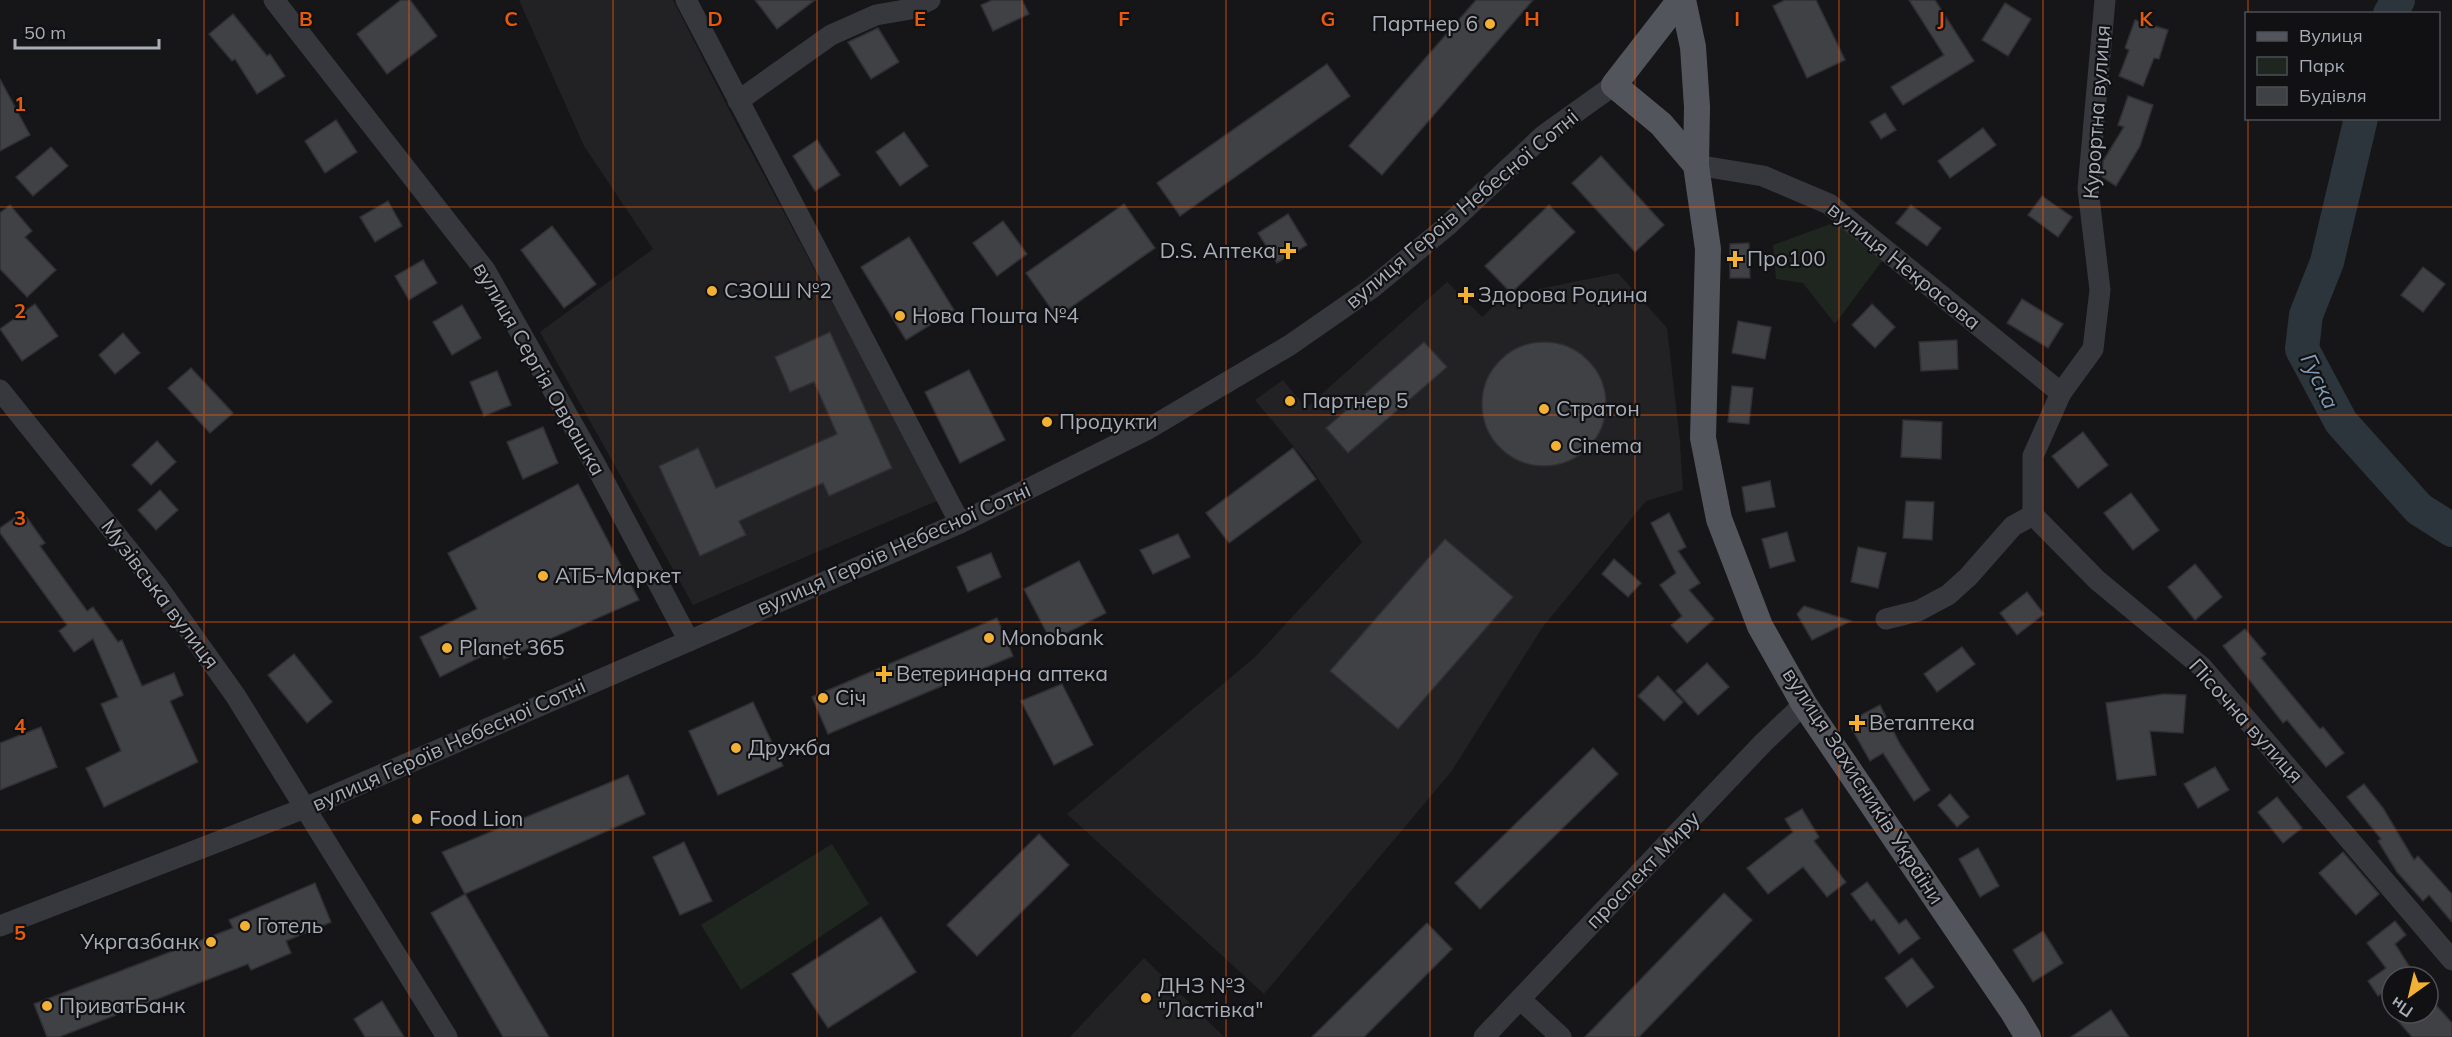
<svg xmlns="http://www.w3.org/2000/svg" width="2452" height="1037" font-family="Mulish,sans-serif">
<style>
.built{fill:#222225}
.green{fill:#1e261f}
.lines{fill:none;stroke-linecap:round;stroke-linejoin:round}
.river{stroke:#2c353c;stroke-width:34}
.building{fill:#404145;stroke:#303034;stroke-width:1.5}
.minor{stroke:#37383d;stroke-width:21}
.major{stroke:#53555c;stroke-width:26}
.grid{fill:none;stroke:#e8590c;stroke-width:1.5;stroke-opacity:0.55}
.poi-dot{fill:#f2b134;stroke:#111113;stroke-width:2}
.labels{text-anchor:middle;stroke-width:4.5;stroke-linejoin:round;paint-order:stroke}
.poi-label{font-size:21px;fill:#a8adb8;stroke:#111113;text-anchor:start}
.street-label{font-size:21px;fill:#a8adb8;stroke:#111113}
.water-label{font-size:22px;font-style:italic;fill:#7f9bb3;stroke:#111113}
.grid-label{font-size:20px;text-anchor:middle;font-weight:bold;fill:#e8590c;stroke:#111113;stroke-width:4.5;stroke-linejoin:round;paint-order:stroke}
</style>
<rect width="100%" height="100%" fill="#161618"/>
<g class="built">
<polygon points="519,0 673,0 740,131 939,500 693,605 540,332 653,249 584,146"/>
<polygon points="1618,273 1667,328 1680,441 1683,490 1646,501 1542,628 1451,772 1264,994 1067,814 1254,658 1362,542 1308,464 1255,400 1283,380 1306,408 1447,282 1482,317 1504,296"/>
<polygon points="1144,958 1224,1037 1070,1037"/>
</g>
<g class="green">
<polygon points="1841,220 1885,257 1835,324 1803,283 1776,279 1773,245"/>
<polygon points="832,844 869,904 741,990 701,925"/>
</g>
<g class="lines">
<g class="river">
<polyline points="2390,14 2398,0"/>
<polyline points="2361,118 2327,262 2306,315 2302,349 2341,422 2419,509 2452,530"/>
</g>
</g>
<g class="building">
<polygon points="401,0 410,0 437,36 387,74 357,34"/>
<polygon points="755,0 815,0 777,29"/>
<polygon points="992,0 1022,0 1029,14 993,31 981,5"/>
<polygon points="1476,0 1533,0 1382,175 1349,146"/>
<polygon points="1785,0 1816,0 1845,60 1807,78 1773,6"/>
<polygon points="1909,0 1935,0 1974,61 1903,105 1891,87 1944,55"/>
<polygon points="2005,3 2031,19 2008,56 1982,40"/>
<polygon points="233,14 267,56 270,54 285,76 257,94 235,59 232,61 209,34"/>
<polygon points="2135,20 2168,30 2159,59 2154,58 2143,86 2119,76 2129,50 2125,48"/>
<polygon points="878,28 899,62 871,79 848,42"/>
<polygon points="1327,64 1350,96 1180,216 1157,183"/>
<polygon points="0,79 30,135 0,151"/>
<polygon points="2128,96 2153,105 2140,146 2116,186 2102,177 2103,161 2124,127 2118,125"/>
<polygon points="1885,113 1896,130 1881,139 1870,122"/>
<polygon points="336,120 357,152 325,173 305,141"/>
<polygon points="1983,128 1996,145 1950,178 1938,161"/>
<polygon points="904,132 928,166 900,186 876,152"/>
<polygon points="817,140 840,175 815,191 793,156"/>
<polygon points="51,147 68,166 33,196 16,177"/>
<polygon points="1601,156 1664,225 1635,252 1572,183"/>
<polygon points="2042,196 2072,217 2058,237 2028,215"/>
<polygon points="388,201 402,226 375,242 360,217"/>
<polygon points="1124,204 1155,248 1057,317 1026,273"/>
<polygon points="10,205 32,231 25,237 56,270 27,297 0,269 0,213"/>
<polygon points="1549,205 1575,232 1511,293 1485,266"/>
<polygon points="1911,205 1941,228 1927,246 1896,223"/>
<polygon points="1288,214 1307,245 1277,263 1258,233"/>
<polygon points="1003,221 1027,254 997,276 973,243"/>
<polygon points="552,226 596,284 564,308 521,250"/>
<polygon points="909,237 954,310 906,340 861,267"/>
<polygon points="1749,243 1750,278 1730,278 1730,244"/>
<polygon points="423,260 437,283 409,300 395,276"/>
<polygon points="2423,267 2445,284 2423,312 2401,295"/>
<polygon points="2022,299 2063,324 2048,348 2007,323"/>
<polygon points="35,304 58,336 22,361 0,329"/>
<polygon points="1872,304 1895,327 1875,348 1852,325"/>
<polygon points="462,305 481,338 452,355 433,322"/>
<polygon points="1738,321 1771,327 1765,359 1732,353"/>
<polygon points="830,332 892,468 829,496 823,483 739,521 746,535 700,556 659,466 698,448 716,488 837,434 814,382 790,392 775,357"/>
<polygon points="123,333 140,353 115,374 99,355"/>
<polygon points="1957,340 1958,369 1921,371 1919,342"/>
<polygon points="1424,342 1447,367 1348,453 1326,428"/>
<circle cx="1544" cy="404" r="62"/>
<polygon points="191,368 233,413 210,433 168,388"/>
<polygon points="969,370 1005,440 960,463 925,392"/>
<polygon points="497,371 511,405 484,416 470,382"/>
<polygon points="1732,386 1753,388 1749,424 1728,422"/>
<polygon points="1903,420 1942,422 1941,459 1901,457"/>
<polygon points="543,427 558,463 523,479 507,442"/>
<polygon points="2083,432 2108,465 2078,488 2052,456"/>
<polygon points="157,441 176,462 151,485 132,465"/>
<polygon points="1293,448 1316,479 1229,543 1206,513"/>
<polygon points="1770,481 1775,507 1746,512 1742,487"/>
<polygon points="578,484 639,600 504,659 498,648 440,677 420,637 477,609 448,553"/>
<polygon points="160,490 178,510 156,530 138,510"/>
<polygon points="2131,493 2159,530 2133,550 2104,513"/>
<polygon points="1906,501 1934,502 1932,540 1903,538"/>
<polygon points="23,512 45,543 40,546 87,611 93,607 118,642 122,640 142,686 174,673 183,695 170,701 198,762 104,807 86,768 121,751 101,704 118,697 93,639 74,652 59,631 67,625 0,533 0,528"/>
<polygon points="1669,513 1686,547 1678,551 1700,583 1689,590 1714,619 1687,643 1671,625 1682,616 1660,585 1676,573 1651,523"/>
<polygon points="1787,532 1795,561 1770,568 1762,539"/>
<polygon points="1178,534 1190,557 1153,574 1140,550"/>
<polygon points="1445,539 1513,597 1398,729 1330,671"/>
<polygon points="1858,547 1886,553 1878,588 1851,582"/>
<polygon points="991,553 1001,577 968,592 957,567"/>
<polygon points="1614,559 1641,583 1628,597 1602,574"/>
<polygon points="1079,561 1106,613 1051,641 1024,589"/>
<polygon points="2195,564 2222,597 2195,620 2168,587"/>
<polygon points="2027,592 2044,614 2017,635 2000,613"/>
<polygon points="1804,606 1851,621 1812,640 1797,614"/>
<polygon points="997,618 1013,656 828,734 812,697"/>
<polygon points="2245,629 2266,654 2261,658 2320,729 2323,727 2344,753 2326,767 2287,720 2283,723 2223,646"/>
<polygon points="1962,647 1975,664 1937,692 1924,674"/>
<polygon points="294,654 332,702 307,723 268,675"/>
<polygon points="1707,663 1729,687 1698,715 1676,691"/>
<polygon points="1658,676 1683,702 1664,721 1638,696"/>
<polygon points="1062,684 1093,745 1054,765 1021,701"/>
<polygon points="2164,694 2186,695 2183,733 2150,731 2156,775 2117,780 2106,703"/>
<polygon points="753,702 783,766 718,795 689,731"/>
<polygon points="1880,705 1900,744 1930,790 1914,801 1883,753 1870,761 1848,722"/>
<polygon points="41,727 57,767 0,790 0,743"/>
<polygon points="1593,748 1618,774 1480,909 1455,883"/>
<polygon points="2215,767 2229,790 2198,808 2184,784"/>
<polygon points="628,775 645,814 465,894 442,852"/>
<polygon points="2364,784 2383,808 2414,860 2418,856 2452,894 2452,922 2429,895 2423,901 2397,872 2378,841 2381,839 2347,797"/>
<polygon points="1950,794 1969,817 1957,827 1938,805"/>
<polygon points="2277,797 2302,828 2283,843 2258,812"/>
<polygon points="1802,809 1819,837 1814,841 1846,882 1827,897 1803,867 1768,894 1747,868 1793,832 1785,819"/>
<polygon points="1039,834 1069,865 977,956 947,925"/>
<polygon points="684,842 712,901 680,915 653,857"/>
<polygon points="1978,848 1999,886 1980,897 1959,859"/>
<polygon points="2343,852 2379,894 2356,915 2319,873"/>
<polygon points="1867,882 1899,924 1906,919 1920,938 1899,954 1874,919 1871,921 1851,894"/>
<polygon points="315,883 331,922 286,941 291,953 251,970 248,964 59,1037 47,1037 34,1004 233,928 229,920"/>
<polygon points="1724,893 1752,920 1639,1037 1585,1037"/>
<polygon points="465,894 549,1037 503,1037 431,913"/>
<polygon points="881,917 916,972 828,1028 792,974"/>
<polygon points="2395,921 2406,935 2395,944 2416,977 2392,975 2392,987 2378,996 2368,981 2386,968 2367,943"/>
<polygon points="1427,923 1452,949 1364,1037 1312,1037"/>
<polygon points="2043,931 2063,963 2033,982 2013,950"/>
<polygon points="1912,958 1934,987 1907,1007 1885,978"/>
<polygon points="2428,996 2452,1023 2452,1037 2412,1037 2398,1021 2407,1013 2428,1013"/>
<polygon points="382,1001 404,1037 365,1037 354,1019"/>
<polygon points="2111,1010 2129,1037 2071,1037"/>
</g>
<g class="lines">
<g class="minor">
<polyline points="274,0 485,270 595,464 689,641"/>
<polyline points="686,0 960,523"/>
<polyline points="2105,0 2088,189 2100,290 2093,349 2061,393 2033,456 2033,515 2097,580 2202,667 2452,960"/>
<polyline points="738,101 831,35 876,15 911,9 930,0"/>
<polyline points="1696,165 1763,176 1829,204 2061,393"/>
<polyline points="0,390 158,587 235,695 447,1037"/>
<polyline points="1886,619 1918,611 1948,595 1968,577 2013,526 2033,515"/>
<polyline points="0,926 305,808 960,523 1148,429 1290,345 1372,288 1447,226 1544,135 1614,85"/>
<polyline points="1520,999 1561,1037"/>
<polyline points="1484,1037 1763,743 1804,704"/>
</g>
<g class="major">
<polyline points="1680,0 1614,85 1661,124 1696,165"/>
<polyline points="1683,0 1693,47 1697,107 1696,165 1708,249 1703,438 1719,519 1760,626 1804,704 2013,1012 2028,1037"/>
</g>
</g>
<path class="grid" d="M204,0V1037M409,0V1037M613,0V1037M817,0V1037M1022,0V1037M1226,0V1037M1430,0V1037M1635,0V1037M1839,0V1037M2043,0V1037M2248,0V14M2248,118V1037M0,207H2452M0,415H2452M0,622H2452M0,830H2452"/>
<g class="poi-dot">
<circle cx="1490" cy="24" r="6"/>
<path d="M1285 242h6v6h6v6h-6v6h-6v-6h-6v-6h6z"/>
<path d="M1732 250h6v6h6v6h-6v6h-6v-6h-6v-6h6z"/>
<circle cx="712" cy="291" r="6"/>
<path d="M1463 286h6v6h6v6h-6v6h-6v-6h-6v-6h6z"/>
<circle cx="900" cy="316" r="6"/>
<circle cx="1290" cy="401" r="6"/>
<circle cx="1544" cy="409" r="6"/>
<circle cx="1047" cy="422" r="6"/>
<circle cx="1556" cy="446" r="6"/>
<circle cx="543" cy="576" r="6"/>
<circle cx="989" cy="638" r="6"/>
<circle cx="447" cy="648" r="6"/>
<path d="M881 665h6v6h6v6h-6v6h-6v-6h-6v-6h6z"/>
<circle cx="823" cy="698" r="6"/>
<path d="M1854 714h6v6h6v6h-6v6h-6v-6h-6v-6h6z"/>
<circle cx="736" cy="748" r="6"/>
<circle cx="417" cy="819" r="6"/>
<circle cx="245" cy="926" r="6"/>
<circle cx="211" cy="942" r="6"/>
<circle cx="1146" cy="998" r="6"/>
<circle cx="47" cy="1006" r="6"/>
</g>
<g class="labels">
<g class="poi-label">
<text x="1478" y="31" text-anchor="end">Партнер 6</text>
<text x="1276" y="258" text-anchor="end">D.S. Аптека</text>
<text x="1747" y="266">Про100</text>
<text x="724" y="298">СЗОШ №2</text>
<text x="1478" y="302">Здорова Родина</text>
<text x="912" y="323">Нова Пошта №4</text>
<text x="1302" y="408">Партнер 5</text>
<text x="1556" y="416">Стратон</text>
<text x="1059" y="429">Продукти</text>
<text x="1568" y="453">Cinema</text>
<text x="555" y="583">АТБ-Маркет</text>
<text x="1001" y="645">Monobank</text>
<text x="459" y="655">Planet 365</text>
<text x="896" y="681">Ветеринарна аптека</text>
<text x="835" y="705">Січ</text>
<text x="1869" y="730">Ветаптека</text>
<text x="748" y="755">Дружба</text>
<text x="429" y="826">Food Lion</text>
<text x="257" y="933">Готель</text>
<text x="199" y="949" text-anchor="end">Укргазбанк</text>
<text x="1158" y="993">ДНЗ №3<tspan x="1158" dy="24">"Ластівка"</tspan></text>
<text x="59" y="1013">ПриватБанк</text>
</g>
<g class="street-label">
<text transform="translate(2097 112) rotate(-86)" y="7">Курортна вулиця</text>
<text transform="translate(1462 209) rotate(-40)" y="7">вулиця Героїв Небесної Сотні</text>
<text transform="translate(1904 266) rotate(39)" y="7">вулиця Некрасова</text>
<text transform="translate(539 369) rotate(60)" y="7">вулиця Сергія Оврашка</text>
<text transform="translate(894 549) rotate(-24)" y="7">вулиця Героїв Небесної Сотні</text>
<text transform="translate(160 594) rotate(53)" y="7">Музівська вулиця</text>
<text transform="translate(2246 721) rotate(48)" y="7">Пісочна вулиця</text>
<text transform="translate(449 745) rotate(-24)" y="7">вулиця Героїв Небесної Сотні</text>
<text transform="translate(1863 786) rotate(57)" y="7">вулиця Захисників України</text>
<text transform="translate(1643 870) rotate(-46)" y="7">проспект Миру</text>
</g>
<g class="water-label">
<text transform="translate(2320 381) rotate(64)" y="8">Гуска</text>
</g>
</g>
<g class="grid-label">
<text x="306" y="26">B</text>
<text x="511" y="26">C</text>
<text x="715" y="26">D</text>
<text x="920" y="26">E</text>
<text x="1124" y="26">F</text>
<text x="1328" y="26">G</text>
<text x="1532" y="26">H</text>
<text x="1737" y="26">I</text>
<text x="1941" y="26">J</text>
<text x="2146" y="26">K</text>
<text x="20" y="111">1</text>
<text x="20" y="318">2</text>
<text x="20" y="525">3</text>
<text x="20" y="733">4</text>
<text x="20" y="940">5</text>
</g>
<rect x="2245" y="12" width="195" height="108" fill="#111113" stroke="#4d4f55" stroke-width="1.5"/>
<rect x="2257" y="32" width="30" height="9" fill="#53555c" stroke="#4d4f55" stroke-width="1.5"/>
<text x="2299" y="42" font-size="18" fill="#a8adb8">Вулиця</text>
<rect x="2257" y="57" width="30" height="18" fill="#1e261f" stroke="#4d4f55" stroke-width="1.5"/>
<text x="2299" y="72" font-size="18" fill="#a8adb8">Парк</text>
<rect x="2257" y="87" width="30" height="18" fill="#404145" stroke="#4d4f55" stroke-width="1.5"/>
<text x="2299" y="102" font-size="18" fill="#a8adb8">Будівля</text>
<g transform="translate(2410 995) rotate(214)"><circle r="28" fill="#111113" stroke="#4d4f55" stroke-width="1.5"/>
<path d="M0-4.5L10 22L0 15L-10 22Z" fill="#f2b134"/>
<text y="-9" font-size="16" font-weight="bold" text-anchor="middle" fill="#a8adb8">Пн</text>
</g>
<path d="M15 39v9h144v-9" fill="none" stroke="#a8adb8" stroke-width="3"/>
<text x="24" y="39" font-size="18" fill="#a8adb8" stroke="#111113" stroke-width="4.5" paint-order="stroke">50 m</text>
</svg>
